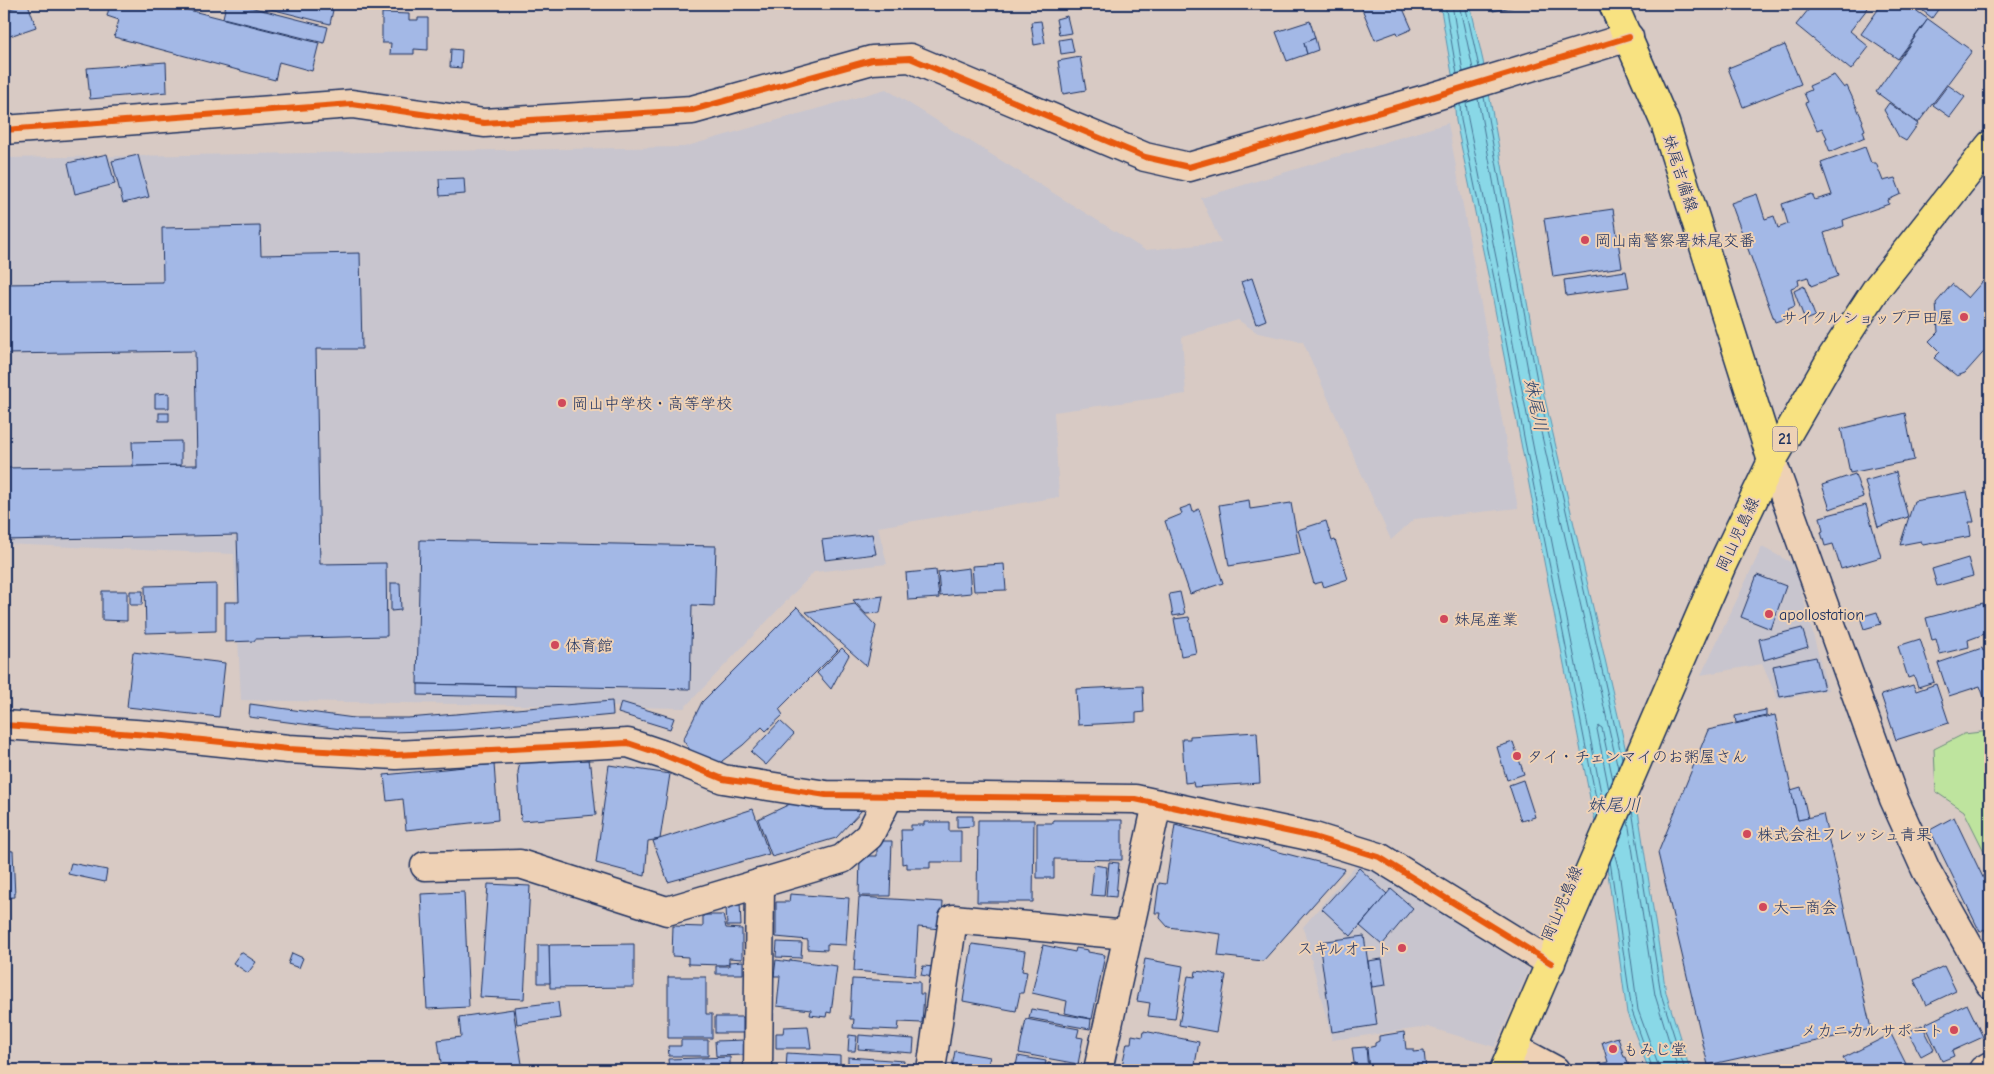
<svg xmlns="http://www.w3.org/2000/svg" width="1994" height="1074" font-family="'Comic Neue','Klee One',sans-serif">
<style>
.built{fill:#c8c5ce}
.green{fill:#bee49e;stroke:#6c8a7e}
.water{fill:#89d8e7;stroke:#5d94b0}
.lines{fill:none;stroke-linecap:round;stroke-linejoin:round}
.shore{stroke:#477395;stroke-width:1}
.building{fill:#a3b8e6;stroke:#1b2f5e}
.minor-casing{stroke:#1b2f5e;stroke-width:31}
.major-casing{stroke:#1b2f5e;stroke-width:31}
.minor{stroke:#eed1b5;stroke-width:28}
.major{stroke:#f8e281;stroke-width:28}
.cycleway-casing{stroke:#eed1b5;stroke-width:9}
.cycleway{stroke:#e8590c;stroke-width:6}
.poi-dot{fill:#d1495b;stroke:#eed1b5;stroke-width:2}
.labels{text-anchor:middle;stroke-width:4;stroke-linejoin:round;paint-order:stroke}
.shield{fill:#eed1b5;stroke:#5a6078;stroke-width:1}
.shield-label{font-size:15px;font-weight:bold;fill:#1b2f5e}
.street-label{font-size:16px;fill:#1b2f5e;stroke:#eed1b5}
.poi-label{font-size:16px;fill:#1b2f5e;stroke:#eed1b5;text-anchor:start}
.water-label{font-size:18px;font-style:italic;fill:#26406c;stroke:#eed1b5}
</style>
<rect width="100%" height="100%" fill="#d8cac4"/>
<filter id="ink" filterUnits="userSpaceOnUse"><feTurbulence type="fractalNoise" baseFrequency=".02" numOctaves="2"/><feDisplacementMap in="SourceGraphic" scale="10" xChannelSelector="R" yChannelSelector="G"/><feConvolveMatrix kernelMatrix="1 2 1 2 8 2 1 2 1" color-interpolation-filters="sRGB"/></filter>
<g filter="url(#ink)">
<g class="built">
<polygon points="886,89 1145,250 1221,243 1201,198 1448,123 1518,508 1414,519 1391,540 1303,342 1258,333 1238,320 1182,337 1186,394 1054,412 1059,497 878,527 887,564 814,572 684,708 241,700 234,554 4,544 4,158 684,147"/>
<polygon points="1762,547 1794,564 1828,690 1778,700 1762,664 1701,675"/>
<polygon points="1360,860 1529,969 1495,1047 1428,1027 1332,1040 1303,927"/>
</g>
<polygon class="green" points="1990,731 1990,863 1964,811 1936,792 1934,749 1964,734"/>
<polygon class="water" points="1440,4 1470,4 1483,61 1544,395 1622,733 1637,804 1666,993 1690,1070 1649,1070 1627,1013 1608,873 1592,808 1490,284 1456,121 1452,74"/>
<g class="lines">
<g class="shore">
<polyline points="1445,4 1457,74"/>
<polyline points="1452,4 1463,72"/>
<polyline points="1459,4 1473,69"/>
<polyline points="1465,4 1479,67"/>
<polyline points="1484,97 1540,396 1622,758"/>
<polyline points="1478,99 1533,397 1618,768"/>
<polyline points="1466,102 1468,119 1501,282 1603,803"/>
<polyline points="1460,104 1461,120 1495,283 1525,442 1599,813"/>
<polyline points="1609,790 1597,729 1599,726 1602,728 1613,780"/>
<polyline points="1632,810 1661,994 1685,1070"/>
<polyline points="1628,821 1655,995 1678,1070"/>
<polyline points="1614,852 1619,871 1638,1010 1660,1070"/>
<polyline points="1610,861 1632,1011 1653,1070"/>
</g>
</g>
<g class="building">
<polygon points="24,4 28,4 36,27 4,38 4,11"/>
<polygon points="110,4 165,4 319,43 312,71 279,62 275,80 114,37 119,20 107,16"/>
<polygon points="226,4 238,4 328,27 324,43 223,18"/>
<polygon points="251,4 309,4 333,10 330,24"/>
<polygon points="1360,4 1401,4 1412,29 1398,35 1397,32 1375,40"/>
<polygon points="1492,4 1525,4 1493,11"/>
<polygon points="1813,4 1871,4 1850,31 1869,47 1851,70 1796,25"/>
<polygon points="1882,4 1907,4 1928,19 1898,59 1861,34"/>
<polygon points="1914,4 1942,4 1932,18"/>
<polygon points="382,13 409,14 409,20 418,20 418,18 428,18 428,50 414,49 414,54 390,54 391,43 382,43"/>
<polygon points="1067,16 1071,33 1059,35 1056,19"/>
<polygon points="1928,19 1972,51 1918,123 1876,92"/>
<polygon points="1041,21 1045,43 1034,45 1031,22"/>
<polygon points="1310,21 1315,38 1304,43 1307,54 1287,61 1276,32"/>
<polygon points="1071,38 1074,52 1061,54 1059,40"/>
<polygon points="1315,38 1318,50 1307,54 1304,43"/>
<polygon points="1785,45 1801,84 1743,107 1728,68"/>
<polygon points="451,49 462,50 461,68 450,67"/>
<polygon points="1080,57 1086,90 1063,94 1058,61"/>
<polygon points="166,62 167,92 90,99 87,68"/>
<polygon points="1834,75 1844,88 1847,86 1863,121 1862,122 1865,130 1863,131 1865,137 1830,152 1825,139 1827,138 1822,128 1817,130 1805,103 1808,102 1804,93 1811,90 1809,86"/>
<polygon points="1948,85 1965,97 1950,117 1933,105"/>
<polygon points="1889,103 1918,124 1906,141 1899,137 1884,110"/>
<polygon points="1865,147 1871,163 1876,163 1883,181 1895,178 1901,194 1888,200 1889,204 1843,220 1844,226 1824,233 1838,276 1811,286 1808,277 1798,280 1799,285 1791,288 1795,306 1788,309 1790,317 1775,322 1731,203 1757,194 1765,219 1774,216 1778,228 1788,224 1782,204 1812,194 1815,200 1832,195 1821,163"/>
<polygon points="107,154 115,184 75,194 68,163"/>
<polygon points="138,155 149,197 123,203 112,161"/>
<polygon points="464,178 465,194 440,196 439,179"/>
<polygon points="1613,209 1622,267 1553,277 1544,219"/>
<polygon points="260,226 261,255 360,253 362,349 316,349 320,564 386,563 387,636 255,639 255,641 225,642 225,602 239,602 237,535 4,540 4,468 197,465 195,351 4,354 4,284 163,282 162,228"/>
<polygon points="1626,271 1629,287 1566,296 1564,280"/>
<polygon points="1990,273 1990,345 1965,373 1957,376 1934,358 1940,352 1929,341 1938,332 1936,303 1952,284 1968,298"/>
<polygon points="1252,278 1266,320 1256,324 1241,282"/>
<polygon points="1804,286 1815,316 1805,320 1794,291"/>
<polygon points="169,393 169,408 155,408 155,394"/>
<rect x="159" y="413" width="10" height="8"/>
<polygon points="1905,413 1914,460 1850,473 1841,429"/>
<polygon points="181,441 181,465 133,466 132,442"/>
<polygon points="1896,472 1908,517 1878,527 1865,481"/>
<polygon points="1855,474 1863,497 1830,509 1822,485"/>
<polygon points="1967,492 1974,522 1969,522 1971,536 1923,545 1921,541 1900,545 1914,501"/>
<polygon points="1249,500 1250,509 1291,503 1300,554 1229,566 1219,505"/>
<polygon points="1191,505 1193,512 1199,509 1223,583 1190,594 1165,521 1182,514 1180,509"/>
<polygon points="1866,505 1881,557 1841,569 1833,544 1825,546 1821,532 1823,531 1820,517"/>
<polygon points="1326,521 1332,541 1335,540 1348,579 1324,587 1322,582 1314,584 1298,530"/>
<polygon points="872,534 876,554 825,560 822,540"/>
<polygon points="420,540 716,546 714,606 692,605 690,689 417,684"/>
<polygon points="1968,558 1973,576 1937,586 1932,569"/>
<polygon points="1004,564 1006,590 974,591 972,566"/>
<polygon points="969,568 971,593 940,596 938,572"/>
<polygon points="936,570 939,598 908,600 906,573"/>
<polygon points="1757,575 1786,586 1771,629 1741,617"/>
<polygon points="391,583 400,583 401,610 391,611"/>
<polygon points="216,584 216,631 146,633 145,586"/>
<polygon points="102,591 127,591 127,621 102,620"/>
<polygon points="130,591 143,591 142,605 130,605"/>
<polygon points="1180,592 1185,614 1173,616 1169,594"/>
<polygon points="883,596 880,613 866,614 853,600"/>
<polygon points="1983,603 1990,632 1968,640 1969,647 1940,654 1936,639 1932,640 1926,618"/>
<polygon points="855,604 876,626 867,666 806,612"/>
<polygon points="797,607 838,650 779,709 783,715 766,731 762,727 743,745 722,761 721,766 697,760 683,740 702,702"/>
<polygon points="1877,612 1881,624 1864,629 1860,617"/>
<polygon points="1189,617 1196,653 1181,656 1174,619"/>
<polygon points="1802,628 1808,647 1764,660 1759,639"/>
<polygon points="1920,639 1934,682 1918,687 1914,676 1908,678 1898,646"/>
<polygon points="842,648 849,655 831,689 817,673"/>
<polygon points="1982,648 1983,651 1990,649 1990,714 1980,686 1949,696 1938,663"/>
<polygon points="133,652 225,663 219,717 127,707"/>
<polygon points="1816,657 1824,689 1780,697 1773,666"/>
<polygon points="418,684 515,686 515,697 418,695"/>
<polygon points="1936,684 1949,723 1896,740 1881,695 1913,685 1916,691"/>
<polygon points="1143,686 1144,712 1136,713 1136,722 1078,725 1076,689"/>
<polygon points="612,701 613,715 455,730 392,732 349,730 249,717 250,704 354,718 408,718"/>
<polygon points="621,702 674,718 670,729 618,713"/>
<polygon points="1766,710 1766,716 1736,723 1735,716"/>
<polygon points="1775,715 1798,820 1823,814 1871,1029 1708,1065 1658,853 1708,730"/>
<polygon points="780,721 794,734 766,765 751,752"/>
<polygon points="1257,732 1260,783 1194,787 1193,782 1185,783 1182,739 1190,739 1190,736"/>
<polygon points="1513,742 1524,774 1507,780 1497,747"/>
<polygon points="587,753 589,766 591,766 596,815 521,821 518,772 521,758"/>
<polygon points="494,764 498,820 406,830 403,799 387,801 384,775"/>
<polygon points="609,765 670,774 660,839 648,841 645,876 596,863"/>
<polygon points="1523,780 1535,817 1521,821 1509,785"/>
<polygon points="1801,787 1808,818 1798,820 1791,790"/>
<polygon points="790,804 864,808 836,838 772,857 758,819"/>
<polygon points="753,809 769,854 668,882 653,841"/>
<polygon points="957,816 973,816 973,826 957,827"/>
<polygon points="1954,817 1990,892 1990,941 1984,929 1980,932 1930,830"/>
<polygon points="978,820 1034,820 1033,902 977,902"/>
<polygon points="1053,820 1122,820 1122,860 1054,859 1054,878 1037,878 1037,823 1053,823"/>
<polygon points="924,822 949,822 949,831 961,831 961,862 930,862 930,868 907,868 907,863 902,864 901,830 911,830 911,825 924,825"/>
<polygon points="1175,825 1345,869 1263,961 1218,956 1221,934 1168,927 1160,918 1161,913 1155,913 1159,883 1166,884"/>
<polygon points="877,841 892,841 890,896 859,896 860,856 877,856"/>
<polygon points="4,850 13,851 15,897 4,898"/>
<polygon points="1109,862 1119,863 1116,897 1106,896"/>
<polygon points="71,863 107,870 105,882 68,874"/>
<polygon points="1094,865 1107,867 1104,896 1091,895"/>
<polygon points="1359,868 1387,894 1351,936 1322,909"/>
<polygon points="488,884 530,886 524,999 480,997"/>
<polygon points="1391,889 1413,908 1382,945 1360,926"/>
<polygon points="464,892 469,1007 427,1009 421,894"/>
<polygon points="790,894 849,898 846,945 827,944 827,950 808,949 808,940 776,937 776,902 789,902"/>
<polygon points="859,897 943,902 941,929 918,927 915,976 854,971"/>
<polygon points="740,902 741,926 727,926 726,907"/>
<polygon points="703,915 723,915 726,928 742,929 742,959 729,958 729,964 724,965 688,964 688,957 672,956 673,926 703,927"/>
<polygon points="1364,936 1377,1025 1332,1032 1319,942"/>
<polygon points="777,942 802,943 801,958 776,957"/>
<polygon points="634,944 634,987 550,988 549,945"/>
<polygon points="972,944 1025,951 1022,971 1027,972 1023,993 1020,993 1016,1011 963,1001"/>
<polygon points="538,945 549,945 550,983 538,983"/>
<polygon points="1043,945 1075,952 1076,948 1088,950 1088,952 1105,955 1092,1019 1065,1013 1067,1001 1032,993"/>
<polygon points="241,952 256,962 248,973 233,963"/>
<polygon points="292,953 303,958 299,968 288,964"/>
<polygon points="1145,959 1183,966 1175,1019 1148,1016 1150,1003 1137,1001"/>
<polygon points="1382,959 1386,985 1372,987 1368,961"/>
<polygon points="776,960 790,962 790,960 837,966 831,1013 827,1012 826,1017 810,1015 811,1010 777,1006 780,976 774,976"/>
<polygon points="743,961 743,974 716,974 716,966 729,966 729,962"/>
<polygon points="923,966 934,967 933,977 921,975"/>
<polygon points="1944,966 1956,991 1926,1005 1914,980"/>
<polygon points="1196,971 1226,975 1216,1032 1179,1025 1188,976 1195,977"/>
<polygon points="668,977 706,977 706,1014 712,1014 712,1038 668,1038"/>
<polygon points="852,979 920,982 920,994 924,994 922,1023 899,1022 898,1030 853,1028 854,1019 850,1019"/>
<polygon points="558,1002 560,1018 517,1024 515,1007"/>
<polygon points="1967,1004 1983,1037 1952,1051 1954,1056 1942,1061 1925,1024"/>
<polygon points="513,1009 523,1070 442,1070 438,1040 461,1037 459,1017"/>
<polygon points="1031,1009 1091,1019 1090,1029 1029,1018"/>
<rect x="715" y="1017" width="28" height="16"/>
<polygon points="1026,1019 1079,1029 1077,1037 1083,1038 1078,1064 1019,1053"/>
<polygon points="1922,1025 1934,1049 1921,1056 1908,1032"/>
<polygon points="808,1026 811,1048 776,1048 776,1033 783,1033 784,1027"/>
<polygon points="1144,1031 1199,1042 1194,1070 1121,1070 1127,1043 1131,1043 1132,1035 1143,1037"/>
<polygon points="1404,1032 1406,1049 1413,1049 1413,1052 1424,1051 1426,1070 1369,1070 1367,1048 1375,1046 1375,1043 1379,1041 1379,1036"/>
<polygon points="1891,1034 1906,1064 1894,1070 1849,1070 1843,1058"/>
<polygon points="849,1035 857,1036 855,1051 848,1051"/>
<polygon points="859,1035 914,1039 913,1053 858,1049"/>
<polygon points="1618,1037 1624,1057 1626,1057 1630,1070 1601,1070 1599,1064 1608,1062 1602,1042"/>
<polygon points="681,1040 708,1040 708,1056 669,1056 668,1046 681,1046"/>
<polygon points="744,1040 744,1055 716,1056 715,1041"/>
<polygon points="1366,1047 1368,1070 1355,1070 1352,1048"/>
<polygon points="955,1051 990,1057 986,1070 966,1070 952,1067"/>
<polygon points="787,1053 840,1056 840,1070 786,1070"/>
<polygon points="1018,1056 1046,1061 1044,1070 1015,1070"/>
<polygon points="730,1057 730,1070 669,1070 668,1059"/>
<polygon points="848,1057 904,1061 903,1070 848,1070"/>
<polygon points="1048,1063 1078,1069 1078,1070 1046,1070"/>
</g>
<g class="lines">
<g class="minor-casing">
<g id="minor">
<polyline points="4,130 352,104 484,123 692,110 872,60 910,58 1145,157 1189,167 1429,98 1629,37"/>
<polyline points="1772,461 1894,799 1926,870 1990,984"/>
<polyline points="4,725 164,736 288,749 396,755 628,743 664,755 723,779 826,795 1135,799 1314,837 1379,857 1551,963"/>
<polyline points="425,866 520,864 667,911 842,859 869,836 889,796"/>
<polyline points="1514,1048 1555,1070"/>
<polyline points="758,1070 760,883"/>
<polyline points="931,1070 953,919 1128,935"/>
<polyline points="1098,1070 1157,804"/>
<polyline points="1983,1070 1990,1066"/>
</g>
</g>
<g class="major-casing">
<g id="major">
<polyline points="1613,4 1665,123 1772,461"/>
<polyline points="1504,1070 1721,567 1772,461 1832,357 1877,288 1990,145"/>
</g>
</g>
<use href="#minor" class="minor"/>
<use href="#major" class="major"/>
<g class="cycleway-casing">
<g id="cycleway">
<polyline points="4,130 352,104 484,123 692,110 872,60 910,58 1145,157 1189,167 1429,98 1629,37"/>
<polyline points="4,725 164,736 288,749 396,755 628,743 664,755 723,779 826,795 1135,799 1314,837 1379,857 1551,963"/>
</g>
</g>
<use href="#cycleway" class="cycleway"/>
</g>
</g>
<g class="poi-dot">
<circle cx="1585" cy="240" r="5"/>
<circle cx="1964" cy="317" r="5"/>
<circle cx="562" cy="403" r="5"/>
<circle cx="1769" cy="614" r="5"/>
<circle cx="1444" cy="619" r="5"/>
<circle cx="555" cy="645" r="5"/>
<circle cx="1517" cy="756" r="5"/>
<circle cx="1747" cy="834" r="5"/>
<circle cx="1763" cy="907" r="5"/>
<circle cx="1402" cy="948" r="5"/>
<circle cx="1954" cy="1030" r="5"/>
<circle cx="1613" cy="1049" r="5"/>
</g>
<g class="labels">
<rect class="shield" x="1772.5" y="426.5" width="25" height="25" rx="4"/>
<g class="shield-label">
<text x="1785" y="444">21</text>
</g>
<g class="street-label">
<text transform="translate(1681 173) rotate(72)" y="6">妹尾吉備線</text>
<text transform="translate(1737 534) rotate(-65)" y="6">岡山児島線</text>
<text transform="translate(1561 903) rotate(-67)" y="6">岡山児島線</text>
</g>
<g class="poi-label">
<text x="1595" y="246">岡山南警察署妹尾交番</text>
<text x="1954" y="323" text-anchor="end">サイクルショップ戸田屋</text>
<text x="572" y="409">岡山中学校・高等学校</text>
<text x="1779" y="620">apollostation</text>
<text x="1454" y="625">妹尾産業</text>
<text x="565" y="651">体育館</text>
<text x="1527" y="762">タイ・チェンマイのお粥屋さん</text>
<text x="1757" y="840">株式会社フレッシュ青果</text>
<text x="1773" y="913">大一商会</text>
<text x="1392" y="954" text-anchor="end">スキルオート</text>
<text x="1944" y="1036" text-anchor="end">メカニカルサポート</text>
<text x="1623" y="1055">もみじ堂</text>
</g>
<g class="water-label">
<text transform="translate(1536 405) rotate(78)" y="6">妹尾川</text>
<text x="1614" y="811">妹尾川</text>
</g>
</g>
<rect width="1994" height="1074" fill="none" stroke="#eed1b5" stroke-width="20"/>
<rect x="10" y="10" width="1974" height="1054" fill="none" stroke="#1b2f5e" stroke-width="2" filter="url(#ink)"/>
</svg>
